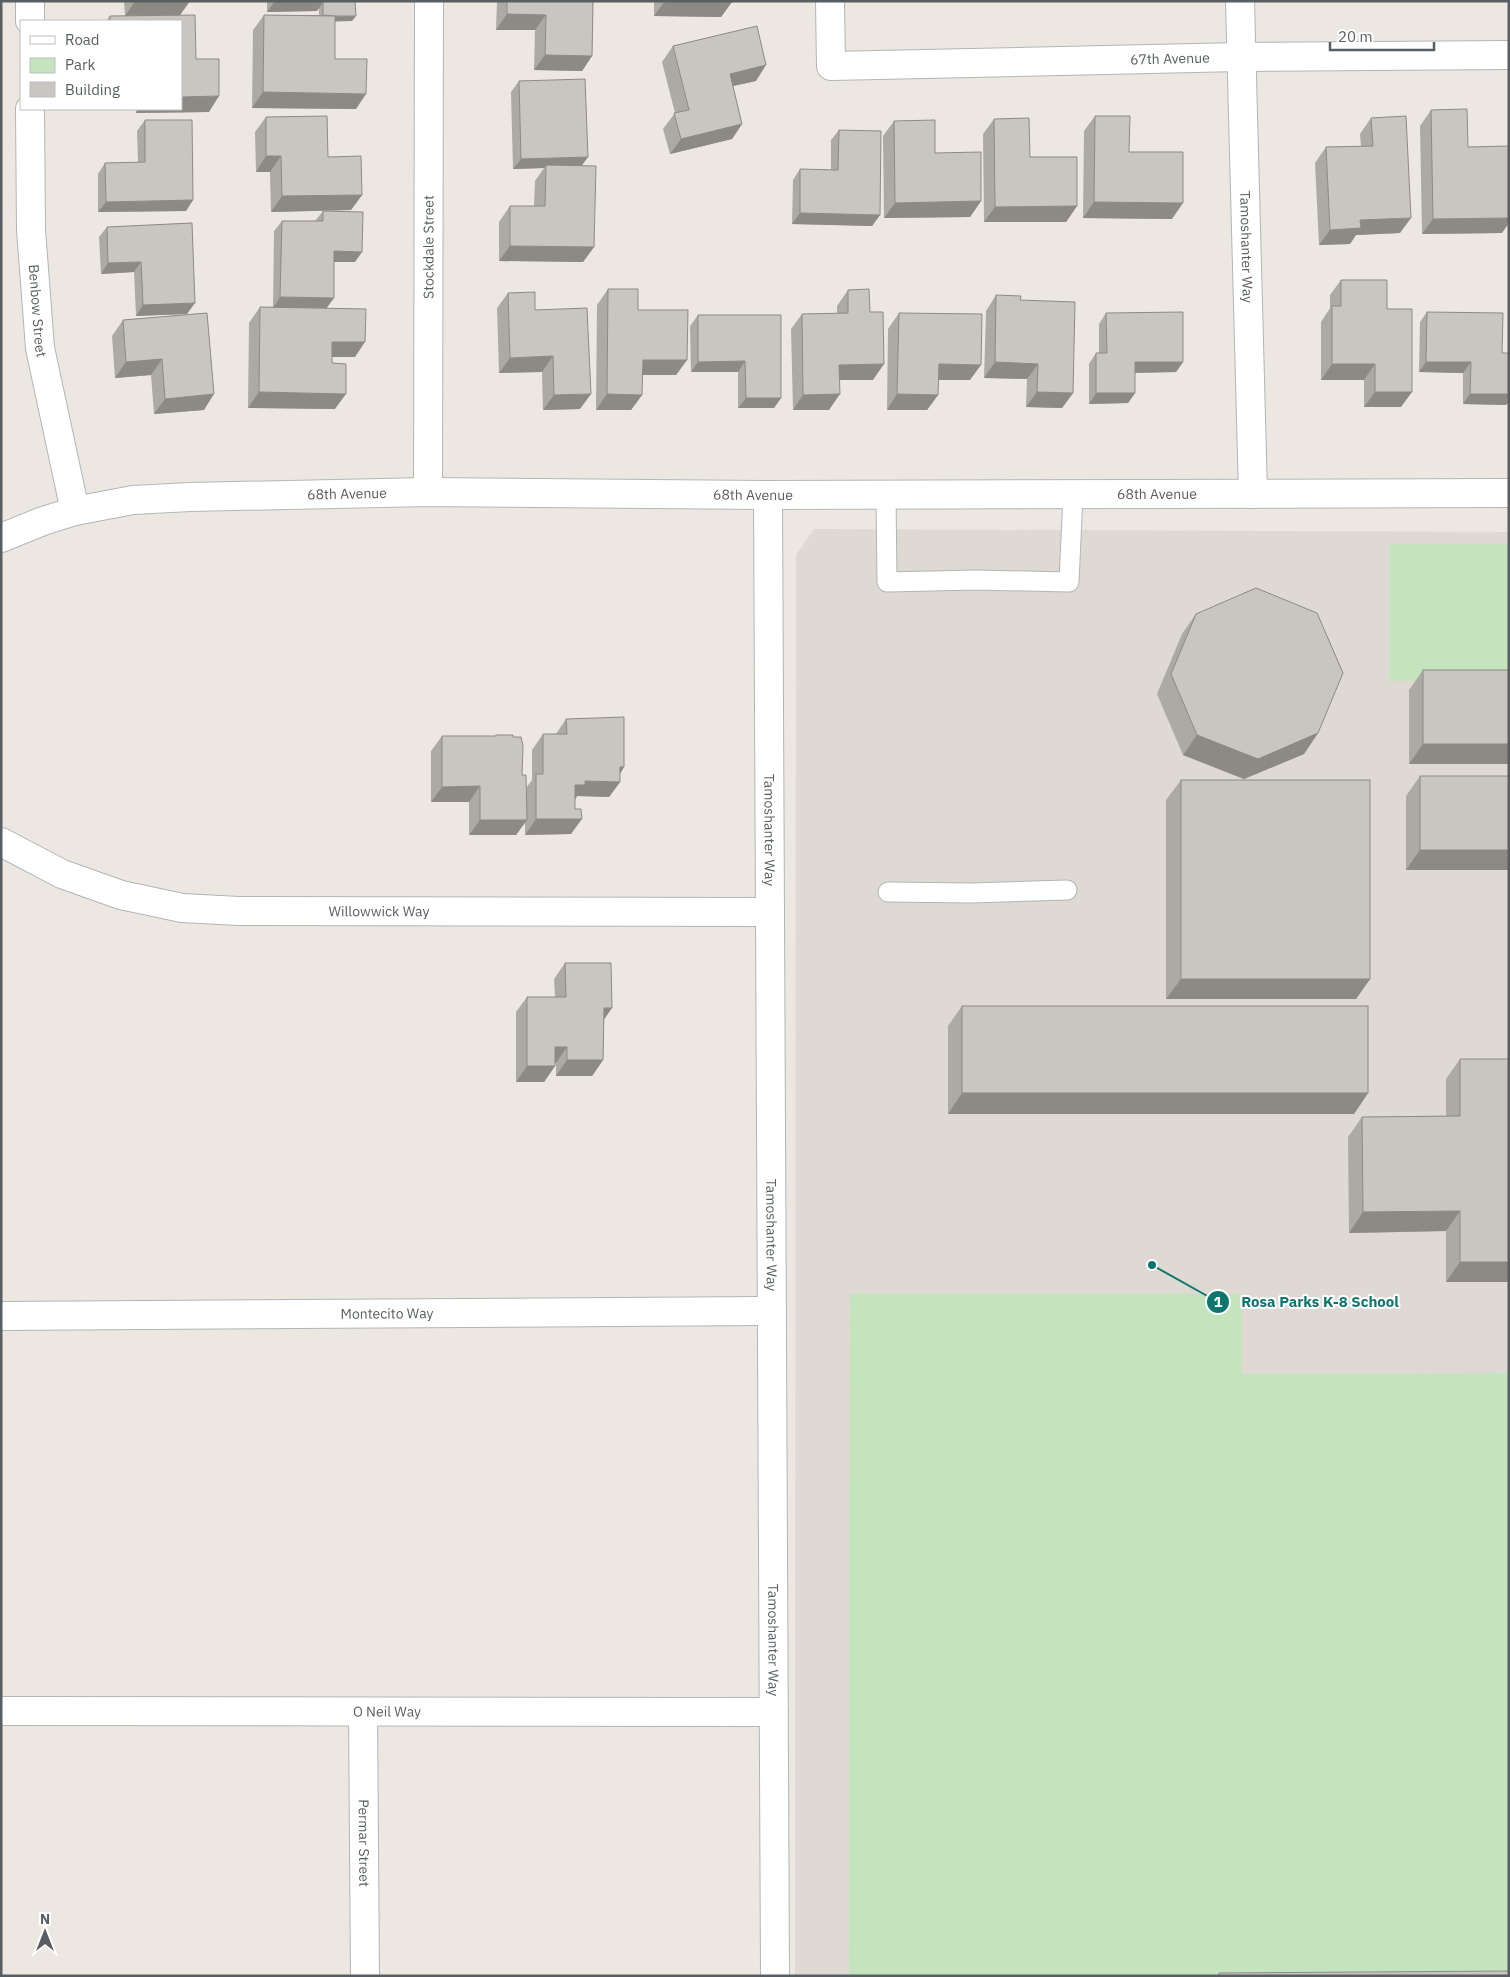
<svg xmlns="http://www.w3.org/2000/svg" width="1510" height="1977" font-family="'IBM Plex Sans',sans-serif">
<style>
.education{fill:#ded9d2}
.green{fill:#c3e4bd}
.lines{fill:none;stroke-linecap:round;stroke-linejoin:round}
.lane-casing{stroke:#b2b5b8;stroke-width:21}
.street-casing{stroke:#b2b5b8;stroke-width:30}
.secondary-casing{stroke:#b2b7bb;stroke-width:30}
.lane{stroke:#fff;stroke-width:19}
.street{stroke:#fff;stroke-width:28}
.secondary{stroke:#fff;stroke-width:28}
.wall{fill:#ada9a5}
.shaded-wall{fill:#8d8a86}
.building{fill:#c9c5c0;stroke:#8d8a86}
.labels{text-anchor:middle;stroke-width:4;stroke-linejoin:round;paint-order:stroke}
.street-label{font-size:14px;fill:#595e62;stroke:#fff}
.leader{fill:none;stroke:#0f766e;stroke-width:2}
.callout-dot{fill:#0f766e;stroke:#fff;stroke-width:2}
.mark-label{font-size:15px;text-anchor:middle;font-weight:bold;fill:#fff}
.callout-label{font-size:15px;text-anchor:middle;font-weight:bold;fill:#0f766e;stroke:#fff;stroke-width:4;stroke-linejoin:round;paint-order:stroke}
</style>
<rect width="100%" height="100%" fill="#ece8e1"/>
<polygon class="education" points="814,529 1509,532 1509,1976 795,1976 796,555"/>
<g class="green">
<rect x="1389" y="544" width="120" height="137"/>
<polygon points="850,1294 1242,1294 1242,1374 1509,1373 1509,1976 849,1976"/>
</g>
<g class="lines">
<g class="lane-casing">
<g id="lane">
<polyline points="886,495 887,582 976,580 1069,582 1073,495"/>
<polyline points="888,892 971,893 1067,890"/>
</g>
</g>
<g class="street-casing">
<g id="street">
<polyline points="30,1 30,21"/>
<path id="s1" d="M830,1L831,66L1240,57L1509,55"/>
<path id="s2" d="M1240,1L1253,494"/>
<path id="s3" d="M30,109L31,230L40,348L75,511"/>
<path id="s4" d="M428,492L429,1"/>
<path id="s5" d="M768,495L775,1976"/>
<path id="s6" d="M1,842L62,874L121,895L182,908L239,911L770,912"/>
<path id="s7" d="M1,1316L772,1311"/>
<path id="s8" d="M1,1711L774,1712"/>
<path id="s9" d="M363,1712L365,1976"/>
</g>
</g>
<g class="secondary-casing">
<g id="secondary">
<path id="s10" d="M1,538L43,521L75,511L133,500L190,497L428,492L768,495L1509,493"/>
</g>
</g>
<use href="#lane" class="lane"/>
<use href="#street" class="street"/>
<use href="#secondary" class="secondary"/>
</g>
<g class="wall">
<polygon points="124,1 190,1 180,15 196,59 209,112 136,113 136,109 181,109 181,21 106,21 110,16 125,16"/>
<polygon points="267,1 355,1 352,21 335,21 335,59 356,109 252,108 253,30 264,15 319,15 319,8 317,11 267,12"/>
<polygon points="497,1 593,1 592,56 582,71 534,70 535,30 496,30"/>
<polygon points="654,1 732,1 721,17 654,16"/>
<polygon points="673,46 756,81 733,86 742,124 732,139 670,154 663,129 675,113 662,62"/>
<polygon points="519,81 588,157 581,166 594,247 583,262 499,261 499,222 510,206 534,206 535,181 544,168 513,169 511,92"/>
<polygon points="1431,110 1468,147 1502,233 1422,234 1420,126"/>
<polygon points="1095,116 1129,152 1172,219 1083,218 1084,131"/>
<polygon points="266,117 328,157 362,195 351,210 271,212 270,172 256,172 255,132"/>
<polygon points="1371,118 1400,233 1356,235 1350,244 1319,245 1315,163 1326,147 1361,146 1360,134"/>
<polygon points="994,119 1030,157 1077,206 1066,222 984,222 983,134"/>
<polygon points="145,120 193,200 186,211 98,212 98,174 105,163 138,162 137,131"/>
<polygon points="894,121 935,153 981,201 970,217 884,218 883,136"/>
<polygon points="839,130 880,215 872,226 792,224 793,180 800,169 831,170 831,140"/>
<polygon points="323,211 355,262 334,262 327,308 355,357 332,357 335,409 248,408 249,323 260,307 273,307 274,231 282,221 315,221"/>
<polygon points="192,223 187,314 136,316 134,272 101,274 99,237 107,227"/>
<polygon points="1341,280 1387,309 1401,407 1364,407 1364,380 1321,380 1321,322 1330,308 1330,295"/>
<polygon points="608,289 638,310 687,360 676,375 642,375 642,395 631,410 596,410 597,305"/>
<polygon points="848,290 870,312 873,380 839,380 829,410 793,410 791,329 802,314 837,313 837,306"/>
<polygon points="508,293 535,310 580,409 543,410 542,372 499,373 497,308"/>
<polygon points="996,295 1020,300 1073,393 1062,408 1026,407 1027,379 984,378 986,311"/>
<polygon points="1427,312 1502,353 1506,405 1463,404 1463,373 1419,372 1420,322"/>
<polygon points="207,313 204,410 154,414 151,375 115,378 112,336 123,320"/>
<polygon points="899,313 970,380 938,380 938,395 927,410 887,410 888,329"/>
<polygon points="1106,313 1183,362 1176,372 1135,373 1135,393 1128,403 1089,404 1089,364 1096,353 1099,353 1099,324"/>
<polygon points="698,315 781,315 781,398 774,408 738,408 738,372 691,372 690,326"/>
<polygon points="1196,614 1318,733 1304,754 1244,779 1183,755 1157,694 1182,634"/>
<polygon points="1423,670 1509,764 1409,764 1409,690"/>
<polygon points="566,719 624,767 620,774 620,782 609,797 577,796 575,800 571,834 525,835 525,822 516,835 469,835 469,802 431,802 431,751 442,736 495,736 496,735 513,737 522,775 526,788 532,780 532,750 543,734 556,734"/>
<polygon points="1420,776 1509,870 1406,870 1406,796"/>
<polygon points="1181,780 1370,979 1356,999 1166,999 1166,800"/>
<polygon points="565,963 604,1020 603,1060 592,1076 556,1076 556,1063 555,1063 555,1066 544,1082 516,1082 516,1012 527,997 555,997 554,979"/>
<polygon points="962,1006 1368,1093 1354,1114 948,1114 948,1026"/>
<polygon points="1460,1059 1509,1282 1446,1282 1446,1231 1349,1233 1348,1137 1362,1117 1446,1116 1446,1079"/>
</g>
<g class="shaded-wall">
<polygon points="135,1 190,1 180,15 125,16"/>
<polygon points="275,1 324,1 317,11 267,12"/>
<polygon points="665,1 695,1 732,2 721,17 654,16"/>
<polygon points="507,14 546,15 535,30 496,30"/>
<polygon points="356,16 352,21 320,22 324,17"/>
<polygon points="545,55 592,56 582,71 534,70"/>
<polygon points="766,65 756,81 719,89 730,74"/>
<polygon points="263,92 366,94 356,109 252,108"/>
<polygon points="219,96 209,112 136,113 139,109 181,109 181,97"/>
<polygon points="742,124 732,139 670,154 681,139"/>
<polygon points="266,156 281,156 270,172 256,172"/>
<polygon points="588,157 580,168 546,165 544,168 513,169 521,159"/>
<polygon points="362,195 351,210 271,212 282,196"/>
<polygon points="193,200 186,211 98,212 106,202"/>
<polygon points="981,201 970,217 884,218 895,203"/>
<polygon points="1094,202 1183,203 1172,219 1083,218"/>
<polygon points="1077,206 1066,222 984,222 995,207"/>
<polygon points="800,213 880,215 872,226 792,224"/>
<polygon points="1411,218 1400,233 1356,235 1350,244 1319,245 1330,230 1360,220"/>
<polygon points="1509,218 1509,223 1502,233 1422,234 1433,219"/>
<polygon points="510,246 594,247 583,262 499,261"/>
<polygon points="334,251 362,252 355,262 327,262"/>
<polygon points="141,262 134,272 101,274 108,263"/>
<polygon points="280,297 334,298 326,309 273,308"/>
<polygon points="195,303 187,314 136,316 143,305"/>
<polygon points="332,342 365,342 355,357 321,357"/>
<polygon points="553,356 542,372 499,373 510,358"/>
<polygon points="162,359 151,375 115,378 126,362"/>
<polygon points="643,360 687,360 676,375 632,375"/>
<polygon points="745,361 738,372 691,372 698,362"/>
<polygon points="995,362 1038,364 1027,379 984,378"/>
<polygon points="1135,362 1183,362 1176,372 1128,373"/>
<polygon points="1426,362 1471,362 1463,373 1419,372"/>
<polygon points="884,364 873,380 828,380 839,365"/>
<polygon points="939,364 981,365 970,380 928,380"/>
<polygon points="1332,364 1375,364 1364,380 1321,380"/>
<polygon points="259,392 346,394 335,409 248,408"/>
<polygon points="1037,392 1073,393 1062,408 1026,407"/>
<polygon points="1375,392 1412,392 1401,407 1364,407"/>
<polygon points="1096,393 1135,393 1128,403 1089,404"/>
<polygon points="214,394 204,410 154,414 165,399"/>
<polygon points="591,394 580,409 543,410 554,395"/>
<polygon points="607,394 642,395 631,410 596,410"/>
<polygon points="840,394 829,410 793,410 803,395"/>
<polygon points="897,394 938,395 927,410 887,410"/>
<polygon points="1470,394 1509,394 1509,402 1506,405 1463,404"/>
<polygon points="746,398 781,398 774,408 738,408"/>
<polygon points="1318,733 1304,754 1244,779 1183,755 1197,735"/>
<polygon points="1423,744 1509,744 1509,764 1409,764"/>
<polygon points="620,767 624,767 615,782 620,782 609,797 577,796 574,801 575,785"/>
<polygon points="480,786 469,802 431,802 442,787"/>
<polygon points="536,819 582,819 571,834 525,835"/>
<polygon points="480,820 527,820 516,835 469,835"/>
<polygon points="1420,850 1509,850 1509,870 1406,870"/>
<polygon points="1181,979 1370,979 1356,999 1166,999"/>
<polygon points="604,1008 612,1008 601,1024"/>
<polygon points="555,1047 567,1047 556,1063 544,1062"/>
<polygon points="567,1060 603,1060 592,1076 556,1076"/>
<polygon points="527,1066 555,1066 544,1082 516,1082"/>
<polygon points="962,1093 1368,1093 1354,1114 948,1114"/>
<polygon points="1460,1211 1446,1231 1349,1233 1363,1212"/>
<polygon points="1460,1262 1509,1262 1509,1282 1446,1282"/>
</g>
<g class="building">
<polygon points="324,1 355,1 356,16 335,16 323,15 323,3"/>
<polygon points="507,1 593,1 592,56 545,55 546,15 507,14"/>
<polygon points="695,1 732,1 732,2"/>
<polygon points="195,15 196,59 219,59 219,96 181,97 181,21 110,21 110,16"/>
<polygon points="264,15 335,16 335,59 367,59 366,94 263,92"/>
<polygon points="757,26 766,65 730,74 742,124 681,139 674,113 689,110 673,46"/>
<polygon points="585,79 588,157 521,159 519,81"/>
<polygon points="1467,109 1468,147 1509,146 1509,218 1433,219 1431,110"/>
<polygon points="327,116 328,157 361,156 362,195 282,196 281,156 266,156 266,117"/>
<polygon points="1095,116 1130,116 1129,152 1183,152 1183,203 1094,202"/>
<polygon points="1406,116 1411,218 1360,220 1361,228 1330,230 1326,147 1373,146 1371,118"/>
<polygon points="1029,118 1030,157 1077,157 1077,206 995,207 994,119"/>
<polygon points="145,120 192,120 193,200 106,202 105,163 145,162"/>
<polygon points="935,120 935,153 981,152 981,201 895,203 894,121"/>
<polygon points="839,130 881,131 880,215 800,213 800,169 838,170"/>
<polygon points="546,165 596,166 594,247 510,246 510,206 545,206"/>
<polygon points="323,211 363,212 362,252 334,251 334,298 280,297 282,221 323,221"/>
<polygon points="192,223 195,303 143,305 141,262 108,263 107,227"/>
<polygon points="1341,280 1387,280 1387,309 1412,309 1412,392 1375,392 1375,364 1332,364 1332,306 1341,306"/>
<polygon points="608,289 638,289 638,310 688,310 687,360 643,360 642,395 607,394"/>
<polygon points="869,289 870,312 883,312 884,364 839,365 840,394 803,395 802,314 848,313 848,290"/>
<polygon points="535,292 535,310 587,308 591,394 554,395 553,356 510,358 508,293"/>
<polygon points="996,295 1021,296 1020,300 1075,302 1073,393 1037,392 1038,364 995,362"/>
<polygon points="260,307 366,309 365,342 332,342 332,363 346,364 346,394 259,392"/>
<polygon points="1183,312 1183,362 1135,362 1135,393 1096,393 1096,353 1107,353 1106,313"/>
<polygon points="1427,312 1503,313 1502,353 1509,353 1509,394 1470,394 1471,362 1426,362"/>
<polygon points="207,313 214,394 165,399 162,359 126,362 123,320"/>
<polygon points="899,313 982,314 981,365 939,364 938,395 897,394"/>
<polygon points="698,315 781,315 781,398 746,398 745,361 698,362"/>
<polygon points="1256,588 1317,613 1343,673 1318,733 1258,759 1197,735 1171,674 1196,614"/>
<rect x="1423" y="670" width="86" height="74"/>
<polygon points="624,717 624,767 620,767 620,782 585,781 585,785 575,785 575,809 581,809 582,819 536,819 536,774 543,774 543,734 567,734 566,719"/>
<polygon points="496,735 513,735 513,737 521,737 523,746 522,775 526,775 527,820 480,820 480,786 442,787 442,736 496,736"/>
<rect x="1420" y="776" width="89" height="74"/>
<rect x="1181" y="780" width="189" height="199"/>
<polygon points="565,963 611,963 612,1008 604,1008 603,1060 567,1060 567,1047 555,1047 555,1066 527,1066 527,997 566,997"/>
<rect x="962" y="1006" width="406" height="87"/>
<polygon points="1460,1059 1509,1059 1509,1262 1460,1262 1460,1211 1363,1212 1362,1117 1460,1116"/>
<polygon points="1509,1971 1509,1976 1219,1976 1219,1973"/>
</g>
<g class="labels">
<g class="street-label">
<text dy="5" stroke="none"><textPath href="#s1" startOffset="404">67th Avenue</textPath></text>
<text dy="5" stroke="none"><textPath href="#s4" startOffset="245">Stockdale Street</textPath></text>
<text dy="5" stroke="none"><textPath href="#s2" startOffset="246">Tamoshanter Way</textPath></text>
<text dy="5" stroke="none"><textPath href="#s3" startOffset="202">Benbow Street</textPath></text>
<text dy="5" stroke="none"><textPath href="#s10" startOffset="352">68th Avenue</textPath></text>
<text dy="5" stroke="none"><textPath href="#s10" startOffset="1162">68th Avenue</textPath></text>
<text dy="5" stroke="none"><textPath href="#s10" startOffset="758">68th Avenue</textPath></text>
<text dy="5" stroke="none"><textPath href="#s5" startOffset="335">Tamoshanter Way</textPath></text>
<text dy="5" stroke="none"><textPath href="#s6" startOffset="391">Willowwick Way</textPath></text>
<text dy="5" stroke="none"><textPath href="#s5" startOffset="740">Tamoshanter Way</textPath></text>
<text dy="5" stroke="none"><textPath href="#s7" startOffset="386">Montecito Way</textPath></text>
<text dy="5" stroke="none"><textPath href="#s5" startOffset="1145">Tamoshanter Way</textPath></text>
<text dy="5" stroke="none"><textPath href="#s8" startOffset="386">O Neil Way</textPath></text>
<text dy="5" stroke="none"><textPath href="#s9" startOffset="131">Permar Street</textPath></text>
</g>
</g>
<path class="leader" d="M1152 1265L1218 1302"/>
<g class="callout-dot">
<circle cx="1152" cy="1265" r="5"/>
<circle cx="1218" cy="1302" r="12"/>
</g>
<g class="mark-label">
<text x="1218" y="1307">1</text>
</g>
<g class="callout-label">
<text x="1320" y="1307">Rosa Parks K-8 School</text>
</g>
<rect width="1510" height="1977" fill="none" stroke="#595e62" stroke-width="5"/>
<rect x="20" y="20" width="162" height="90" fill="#ffffff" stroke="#bdbfc0"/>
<rect x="30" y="36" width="25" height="8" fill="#ffffff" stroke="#bdbfc0"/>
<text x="65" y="45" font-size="15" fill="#595e62">Road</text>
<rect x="30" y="58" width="25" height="15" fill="#c3e4bd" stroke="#bdbfc0"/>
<text x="65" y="70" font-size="15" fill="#595e62">Park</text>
<rect x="30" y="82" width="25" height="15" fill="#c9c5c0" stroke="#bdbfc0"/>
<text x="65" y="95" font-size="15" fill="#595e62">Building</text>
<g transform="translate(45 1932)" stroke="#ffffff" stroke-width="4" paint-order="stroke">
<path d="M0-4L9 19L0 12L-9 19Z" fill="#595e62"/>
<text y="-8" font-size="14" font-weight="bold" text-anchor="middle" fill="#595e62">N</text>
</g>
<path d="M1330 42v8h104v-8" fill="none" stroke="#595e62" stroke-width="2.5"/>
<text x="1338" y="42" font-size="15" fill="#595e62" stroke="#ffffff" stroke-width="4" paint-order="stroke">20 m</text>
</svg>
